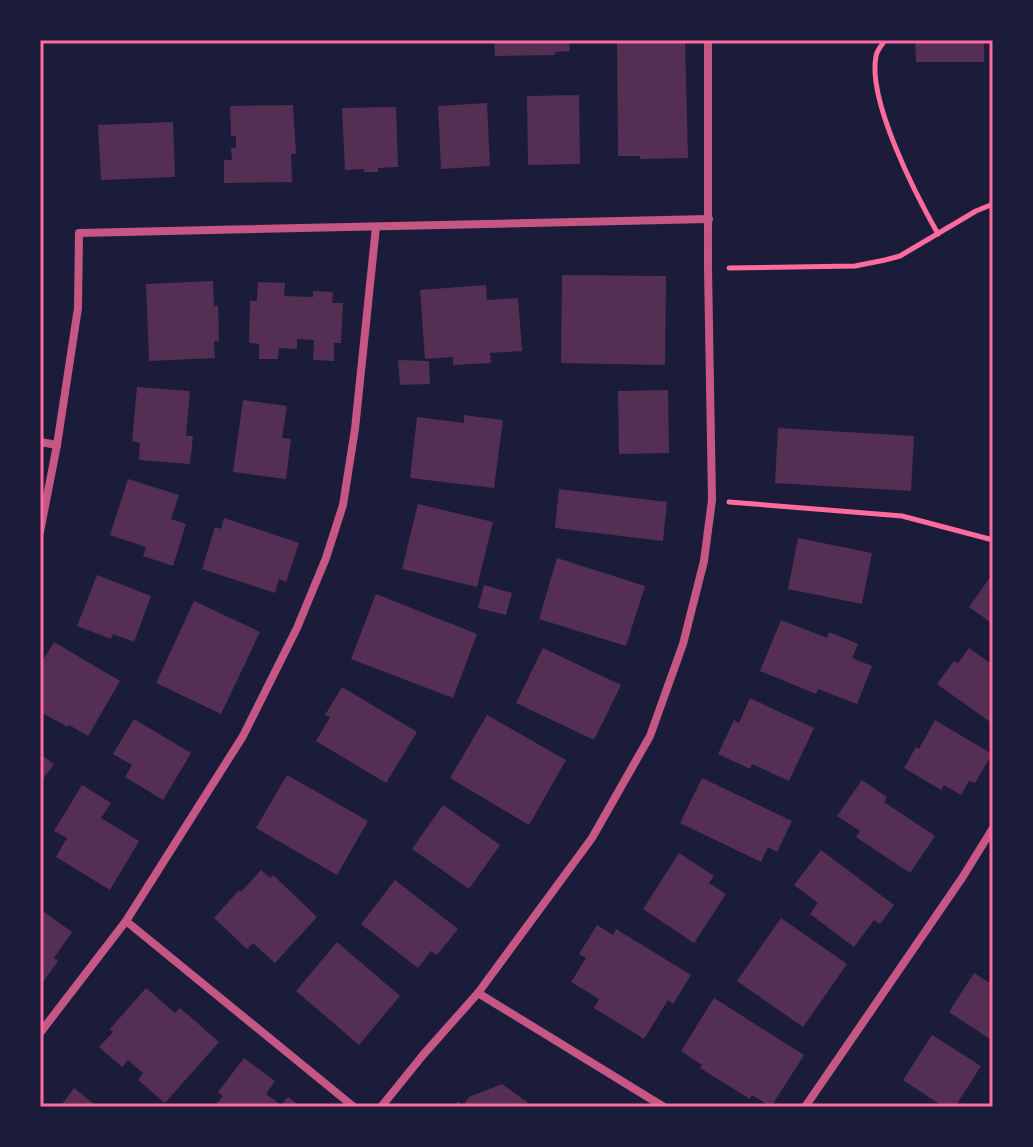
<svg xmlns="http://www.w3.org/2000/svg" width="1033" height="1147" font-family="Ubuntu,sans-serif">
<style>
.building{fill:#542f53}
.lines{fill:none;stroke-linecap:round;stroke-linejoin:round}
.path{stroke:#ff6b9d;stroke-width:5}
.minor{stroke:#c65784;stroke-width:8}
.neatline{fill:none;stroke:#ff6b9d;stroke-width:3}
</style>
<rect width="100%" height="100%" fill="#1b1b3a"/>
<g class="building">
<polygon points="494,40 569,40 570,51 555,52 555,55 495,56"/>
<polygon points="617,40 685,40 688,158 640,159 640,156 618,156"/>
<polygon points="915,40 984,40 984,62 916,62"/>
<polygon points="579,95 580,164 528,165 527,96"/>
<polygon points="487,103 490,166 441,169 438,106"/>
<polygon points="293,105 296,154 291,154 292,182 224,183 224,160 232,160 231,148 236,148 236,136 231,136 230,106"/>
<polygon points="396,107 398,167 378,168 378,172 364,172 364,169 345,170 342,108"/>
<polygon points="173,122 175,177 101,180 98,125"/>
<polygon points="562,275 666,276 665,365 561,363"/>
<polygon points="213,281 214,306 218,306 219,341 214,341 215,358 149,361 146,284"/>
<polygon points="258,282 285,283 284,296 313,297 313,291 333,292 332,303 343,303 341,343 334,343 334,361 313,360 314,340 297,339 297,349 279,348 278,359 259,359 259,344 249,343 250,301 257,301"/>
<polygon points="486,285 487,300 518,298 522,351 490,353 491,363 453,365 453,357 425,359 420,290"/>
<polygon points="398,360 429,361 430,384 400,385"/>
<polygon points="137,387 190,391 186,436 193,436 190,464 139,460 140,443 132,441"/>
<polygon points="668,390 669,453 619,454 618,391"/>
<polygon points="243,400 287,406 282,438 291,439 286,479 233,472"/>
<polygon points="464,415 503,420 494,488 410,478 417,417 464,423"/>
<polygon points="778,428 914,436 911,491 775,483"/>
<polygon points="128,479 179,495 171,519 186,524 173,566 143,556 146,547 110,535"/>
<polygon points="559,489 667,502 663,541 555,528"/>
<polygon points="418,504 493,522 477,587 402,569"/>
<polygon points="224,518 299,543 286,582 279,579 275,593 202,569 215,527 221,529"/>
<polygon points="798,538 872,553 862,604 788,589"/>
<polygon points="557,558 645,586 626,646 539,619"/>
<polygon points="993,573 993,624 969,607"/>
<polygon points="97,575 151,596 134,642 113,634 111,639 77,626"/>
<polygon points="484,585 512,593 506,615 478,608"/>
<polygon points="376,594 477,634 453,698 351,659"/>
<polygon points="194,601 260,632 221,714 156,683"/>
<polygon points="781,620 827,638 829,632 858,644 852,658 872,666 857,704 818,689 816,694 760,671"/>
<polygon points="54,642 120,681 88,736 69,725 68,727 40,712 40,665"/>
<polygon points="543,648 621,685 594,740 516,703"/>
<polygon points="969,648 993,665 993,724 937,684 954,661 958,663"/>
<polygon points="342,687 417,732 386,783 316,741 330,717 325,715"/>
<polygon points="750,698 814,728 789,781 752,764 750,769 718,754 734,720 739,723"/>
<polygon points="487,715 566,760 529,825 450,778"/>
<polygon points="134,719 191,753 163,800 125,777 132,765 113,754"/>
<polygon points="935,720 992,754 975,783 969,781 961,795 944,785 941,790 904,768 916,747 919,749"/>
<polygon points="40,754 54,764 40,783"/>
<polygon points="287,775 368,821 337,875 256,828"/>
<polygon points="702,778 792,821 777,852 768,847 761,862 680,823"/>
<polygon points="862,780 887,797 884,802 935,836 910,873 856,837 860,831 837,816"/>
<polygon points="82,785 111,803 101,818 139,841 110,890 56,857 67,838 54,831"/>
<polygon points="443,805 500,845 469,889 412,849"/>
<polygon points="821,850 894,905 880,924 874,920 854,947 810,914 818,903 794,885"/>
<polygon points="679,853 714,876 709,883 726,894 694,943 643,909"/>
<polygon points="261,870 270,878 273,875 317,917 275,963 253,943 247,949 214,918 239,890 241,892"/>
<polygon points="395,880 458,929 437,955 431,951 418,968 361,924"/>
<polygon points="40,909 72,932 54,958 58,961 43,982 40,980"/>
<polygon points="781,918 847,964 803,1027 737,981"/>
<polygon points="597,925 613,935 616,929 691,975 673,1004 668,1000 644,1039 594,1008 599,999 571,982 586,958 579,954"/>
<polygon points="337,942 400,996 359,1045 296,991"/>
<polygon points="974,973 993,985 993,1041 949,1012"/>
<polygon points="146,988 175,1013 180,1008 219,1042 165,1103 138,1080 143,1073 128,1060 122,1067 99,1047 113,1032 110,1029"/>
<polygon points="714,998 804,1055 771,1107 752,1095 750,1099 700,1068 702,1065 681,1051"/>
<polygon points="932,1035 981,1066 955,1107 944,1107 903,1080"/>
<polygon points="244,1058 275,1081 266,1094 281,1105 288,1097 301,1107 214,1107 223,1096 218,1092"/>
<polygon points="502,1084 527,1102 527,1107 454,1107 458,1101 463,1106 469,1097"/>
<polygon points="74,1088 98,1107 60,1107"/>
</g>
<g class="lines">
<g class="path">
<path d="M885,40C882,45 877,50 876,56C867,100 916,195 938,234"/>
<polyline points="729,268 855,266 885,260 900,256 976,211 993,204"/>
<polyline points="729,502 902,516 993,540"/>
</g>
<g class="minor">
<polyline points="40,442 57,445"/>
<polyline points="40,532 57,445 78,308 79,233 709,219"/>
<polyline points="126,921 354,1107"/>
<polyline points="478,993 664,1107"/>
<polyline points="40,1033 126,921 243,736 297,628 326,558 343,505 355,429 376,227"/>
<polyline points="381,1107 423,1055 478,993 592,838 650,736 683,644 704,561 712,500 708,268 708,40"/>
<polyline points="805,1107 962,878 993,828"/>
</g>
</g>
<rect width="1033" height="1147" fill="none" stroke="#1b1b3a" stroke-width="84"/>
<rect x="42" y="42" width="949" height="1063" class="neatline"/>
</svg>
